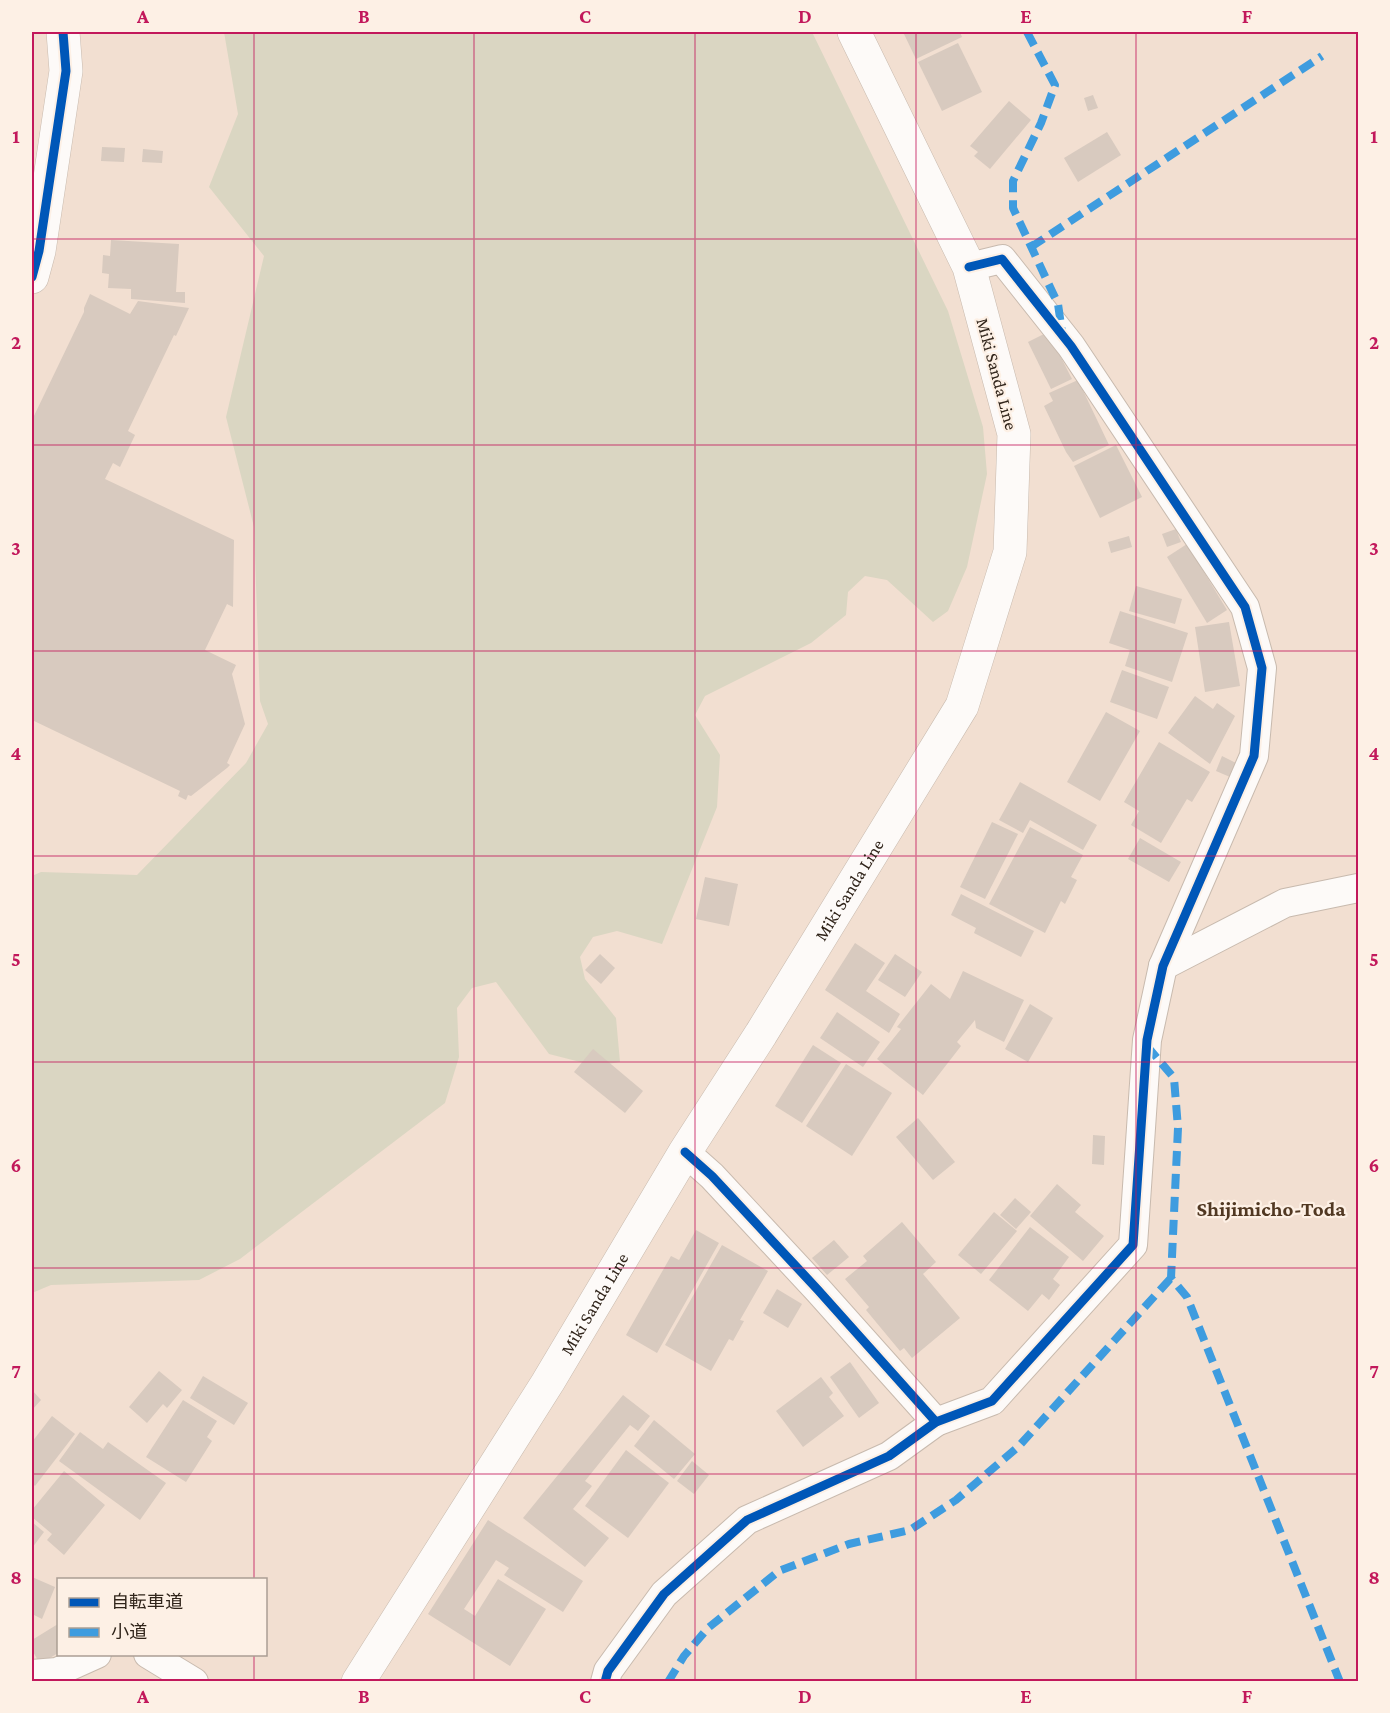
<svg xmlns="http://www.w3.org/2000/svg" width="1390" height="1713" font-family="'Crimson Pro','Noto Sans JP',serif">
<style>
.green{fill:#dad6c2}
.building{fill:#d8cabf}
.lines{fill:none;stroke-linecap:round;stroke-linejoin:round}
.street-casing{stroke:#c8baae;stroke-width:30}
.secondary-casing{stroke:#c8baae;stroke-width:34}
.primary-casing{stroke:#c8baae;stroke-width:34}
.street{stroke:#fdfaf8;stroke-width:28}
.secondary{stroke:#fdfaf8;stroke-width:33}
.primary{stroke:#fdfaf8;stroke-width:33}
.quiet{stroke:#3e9cdf;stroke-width:8;stroke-dasharray:15 8;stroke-linecap:butt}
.cycleway-casing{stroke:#fdf0e5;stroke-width:13}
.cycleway{stroke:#0057b8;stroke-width:9}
.grid{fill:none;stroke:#c2185b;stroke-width:1.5;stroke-opacity:0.55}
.labels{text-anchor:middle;stroke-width:4.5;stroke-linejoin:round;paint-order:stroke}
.street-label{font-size:18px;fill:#30241a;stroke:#fdf0e5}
.quarter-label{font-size:21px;font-weight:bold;fill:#513822;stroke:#fdf0e5}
.neatline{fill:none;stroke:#c2185b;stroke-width:2}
.grid-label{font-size:20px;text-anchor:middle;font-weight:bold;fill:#c2185b}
</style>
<rect width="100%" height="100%" fill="#f2dfd1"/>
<polygon class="green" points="224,32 812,32 948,311 983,427 987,474 967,567 948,611 933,622 887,580 865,576 848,592 846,615 811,643 705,696 695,715 720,755 717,807 662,944 617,931 593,937 580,957 585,979 616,1018 620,1062 596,1066 549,1054 496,982 472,988 457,1008 459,1057 445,1103 240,1259 199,1280 51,1285 32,1293 32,876 41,872 137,875 246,763 268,724 260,701 254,527 226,417 264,256 209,187 238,114"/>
<g class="building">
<polygon points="903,32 960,32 962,37 916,59"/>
<polygon points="958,43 982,92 942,111 918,62"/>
<polygon points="1093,95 1098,108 1088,111 1084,98"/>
<polygon points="1009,101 1031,120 990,169 974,156 978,152 970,146"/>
<polygon points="1107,132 1121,155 1078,182 1064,158"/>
<polygon points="102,147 125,148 124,162 101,161"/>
<polygon points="143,149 163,151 162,163 142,162"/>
<polygon points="111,240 179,244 176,292 185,292 185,303 131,299 131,289 108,288 109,274 102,273 103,255 110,256"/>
<polygon points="90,294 130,314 138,301 189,308 176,336 174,335 128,431 135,435 120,467 113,463 105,479 234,540 233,607 227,604 205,650 236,665 232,674 245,724 227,763 230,765 227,768 191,796 188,795 186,800 178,796 180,791 32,720 32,420 84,312 84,308"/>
<polygon points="1048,332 1072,379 1051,389 1028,342"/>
<polygon points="1078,380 1109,445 1073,462 1066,452 1044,406 1053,401 1049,393"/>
<polygon points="1116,445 1142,497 1100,518 1074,466"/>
<polygon points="1176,529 1181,542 1167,547 1162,534"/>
<polygon points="1129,536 1132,547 1111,553 1108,542"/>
<polygon points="1187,544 1227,610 1207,623 1167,557"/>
<polygon points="1136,586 1182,599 1175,624 1129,611"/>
<polygon points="1120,611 1188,633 1172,682 1125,666 1130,650 1109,643"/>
<polygon points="1229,622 1240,686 1205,692 1195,627"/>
<polygon points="1122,670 1169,687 1157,719 1110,702"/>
<polygon points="1195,696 1213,709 1217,703 1235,716 1210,764 1168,733"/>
<polygon points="1106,712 1140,731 1100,801 1067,782"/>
<polygon points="1159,742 1210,772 1192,802 1187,799 1161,843 1131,825 1139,811 1124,802"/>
<polygon points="1222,756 1236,763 1230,777 1216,771"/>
<polygon points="1020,782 1097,825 1083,850 1030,820 1023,833 999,820"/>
<polygon points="992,822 1018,834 985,899 960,887"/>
<polygon points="1030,827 1083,855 1071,877 1077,880 1065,904 1061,901 1045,933 989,904"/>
<polygon points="1140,838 1181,862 1169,882 1128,859"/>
<polygon points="705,877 738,884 729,926 696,919"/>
<polygon points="961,894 1034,931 1021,957 974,933 976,928 951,915"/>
<polygon points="855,943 885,963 866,991 900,1014 889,1033 825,990"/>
<polygon points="600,954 615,968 601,984 585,970"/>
<polygon points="895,954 922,972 905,997 878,980"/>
<polygon points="963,971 1024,1000 1004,1042 976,1028 975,1020 957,1042 961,1046 923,1095 877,1059 901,1029 897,1027 931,984 950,999"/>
<polygon points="1030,1004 1053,1018 1028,1062 1005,1049"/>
<polygon points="837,1012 880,1042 863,1067 820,1038"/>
<polygon points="813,1045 841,1063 802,1123 775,1106"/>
<polygon points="593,1049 643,1091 625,1113 574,1072"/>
<polygon points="846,1064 892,1093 852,1156 806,1126"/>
<polygon points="918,1118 955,1162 933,1180 896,1137"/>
<polygon points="1093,1135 1105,1136 1104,1165 1092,1164"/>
<polygon points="1057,1184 1081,1205 1075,1212 1104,1236 1083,1261 1030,1216"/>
<polygon points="1015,1198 1031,1212 1016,1229 1000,1215"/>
<polygon points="994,1212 1017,1231 981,1274 958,1255"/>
<polygon points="902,1222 936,1262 923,1274 960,1318 912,1358 904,1348 900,1351 866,1310 869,1307 845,1279 867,1261 863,1256"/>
<polygon points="1030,1227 1069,1257 1053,1279 1060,1285 1049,1300 1042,1294 1028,1311 989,1280"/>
<polygon points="696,1230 719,1243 657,1353 626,1335 671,1256 679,1260"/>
<polygon points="834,1240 849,1257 827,1275 812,1258"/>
<polygon points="722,1245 768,1271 740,1320 744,1321 733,1341 729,1339 711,1371 665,1345"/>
<polygon points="777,1289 802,1304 788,1328 763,1313"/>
<polygon points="850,1362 879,1403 859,1418 830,1377"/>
<polygon points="159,1371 182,1390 167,1408 163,1404 147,1423 129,1407"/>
<polygon points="203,1376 248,1403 234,1425 190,1398"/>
<polygon points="821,1377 833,1393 829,1397 844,1416 803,1447 776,1411"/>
<polygon points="32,1390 41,1400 32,1410"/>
<polygon points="623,1395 650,1416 638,1431 630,1425 585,1481 592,1486 573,1509 609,1538 585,1567 523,1518"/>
<polygon points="183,1400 217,1421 207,1437 212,1441 186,1482 146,1457"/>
<polygon points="52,1416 75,1434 35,1486 32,1483 32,1442"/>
<polygon points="654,1420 695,1454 674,1479 634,1446"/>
<polygon points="80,1432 103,1449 108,1442 166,1483 140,1520 59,1461"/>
<polygon points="626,1450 669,1483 628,1538 585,1506"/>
<polygon points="692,1461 709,1475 694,1494 677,1481"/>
<polygon points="64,1471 105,1505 64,1555 47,1540 52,1534 32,1517 32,1510"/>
<polygon points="488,1520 583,1581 563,1612 504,1575 509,1568 496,1560 464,1609 475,1616 498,1579 546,1609 510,1666 428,1614"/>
<polygon points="32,1522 44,1532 32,1548"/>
<polygon points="32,1577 55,1587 42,1619 32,1614"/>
<polygon points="58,1624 58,1653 40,1664 32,1650 32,1640"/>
</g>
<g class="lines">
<g class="street-casing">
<g id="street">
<polyline points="1163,966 1285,903 1358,888"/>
<polyline points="685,1152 712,1176 818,1290 936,1422"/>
<polyline points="148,1654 194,1682"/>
<polyline points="32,1674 57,1672 97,1654"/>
<polyline points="605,1682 608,1671 664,1594 747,1520 889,1456 936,1422 992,1401 1133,1245 1147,1040 1163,966 1254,756 1262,668 1245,607 1071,346 1002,259 969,267"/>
</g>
</g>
<g class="secondary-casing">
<polyline id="secondary" points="32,277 39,251 66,71 63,32"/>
</g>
<g class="primary-casing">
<g id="primary">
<path id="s1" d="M358,1682L548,1382L685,1152L761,1034L962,706L1010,552L1014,434L969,267L854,32"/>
</g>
</g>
<use href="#street" class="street"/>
<use href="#secondary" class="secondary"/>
<use href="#primary" class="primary"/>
<g class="quiet">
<polyline points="1027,32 1055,85 1041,123 1013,181 1013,208 1058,304 1062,332"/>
<polyline points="1031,247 1322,56"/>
<polyline points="1147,1046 1174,1078 1178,1128 1171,1278 1187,1297 1340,1682"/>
<polyline points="668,1682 684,1656 708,1628 779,1571 849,1544 910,1530 956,1500 1018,1447 1171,1278"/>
</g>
<g class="cycleway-casing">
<g id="cycleway">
<polyline points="32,277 39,251 66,71 63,32"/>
<polyline points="685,1152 712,1176 818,1290 936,1422"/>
<polyline points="605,1682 608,1671 664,1594 747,1520 889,1456 936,1422 992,1401 1133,1245 1147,1040 1163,966 1254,756 1262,668 1245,607 1071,346 1002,259 969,267"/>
</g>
</g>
<use href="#cycleway" class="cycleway"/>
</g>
<path class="grid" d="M254,32V1580M474,32V1682M695,32V1682M916,32V1682M1136,32V1682M32,239H1358M32,445H1358M32,651H1358M32,856H1358M32,1062H1358M32,1268H1358M32,1474H1358M254,1654V1682"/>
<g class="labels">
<g class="street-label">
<text transform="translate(997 374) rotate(75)" y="6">Miki Sanda Line</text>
<text dy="6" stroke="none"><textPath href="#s1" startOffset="932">Miki Sanda Line</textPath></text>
<text dy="6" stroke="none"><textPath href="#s1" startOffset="446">Miki Sanda Line</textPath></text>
</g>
<g class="quarter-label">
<text x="1271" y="1216">Shijimicho-Toda</text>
</g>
</g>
<rect width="1390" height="1713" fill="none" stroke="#fdf0e5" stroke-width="66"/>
<rect x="57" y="1578" width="210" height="78" fill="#fdf0e5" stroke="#ab9e94" stroke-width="1.5"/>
<rect x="69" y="1598" width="30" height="9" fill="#0057b8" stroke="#ab9e94" stroke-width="1.5"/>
<text x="111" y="1608" font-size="18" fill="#30241a">自転車道</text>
<rect x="69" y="1628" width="30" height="9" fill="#3e9cdf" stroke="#ab9e94" stroke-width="1.5"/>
<text x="111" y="1638" font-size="18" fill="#30241a">小道</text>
<rect x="33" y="33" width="1324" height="1647" class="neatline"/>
<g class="grid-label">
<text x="143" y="23">A</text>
<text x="364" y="23">B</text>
<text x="585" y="23">C</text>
<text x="805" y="23">D</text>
<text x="1026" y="23">E</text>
<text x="1247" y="23">F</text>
<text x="16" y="143">1</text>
<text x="1374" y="143">1</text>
<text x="16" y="349">2</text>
<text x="1374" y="349">2</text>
<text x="16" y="555">3</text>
<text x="1374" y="555">3</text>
<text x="16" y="760">4</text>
<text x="1374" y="760">4</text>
<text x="16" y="966">5</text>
<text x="1374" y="966">5</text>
<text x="16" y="1172">6</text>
<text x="1374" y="1172">6</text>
<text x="16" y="1378">7</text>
<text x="1374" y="1378">7</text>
<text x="16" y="1584">8</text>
<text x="1374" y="1584">8</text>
<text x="143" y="1703">A</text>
<text x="364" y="1703">B</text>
<text x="585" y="1703">C</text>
<text x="805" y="1703">D</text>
<text x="1026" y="1703">E</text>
<text x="1247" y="1703">F</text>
</g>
</svg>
